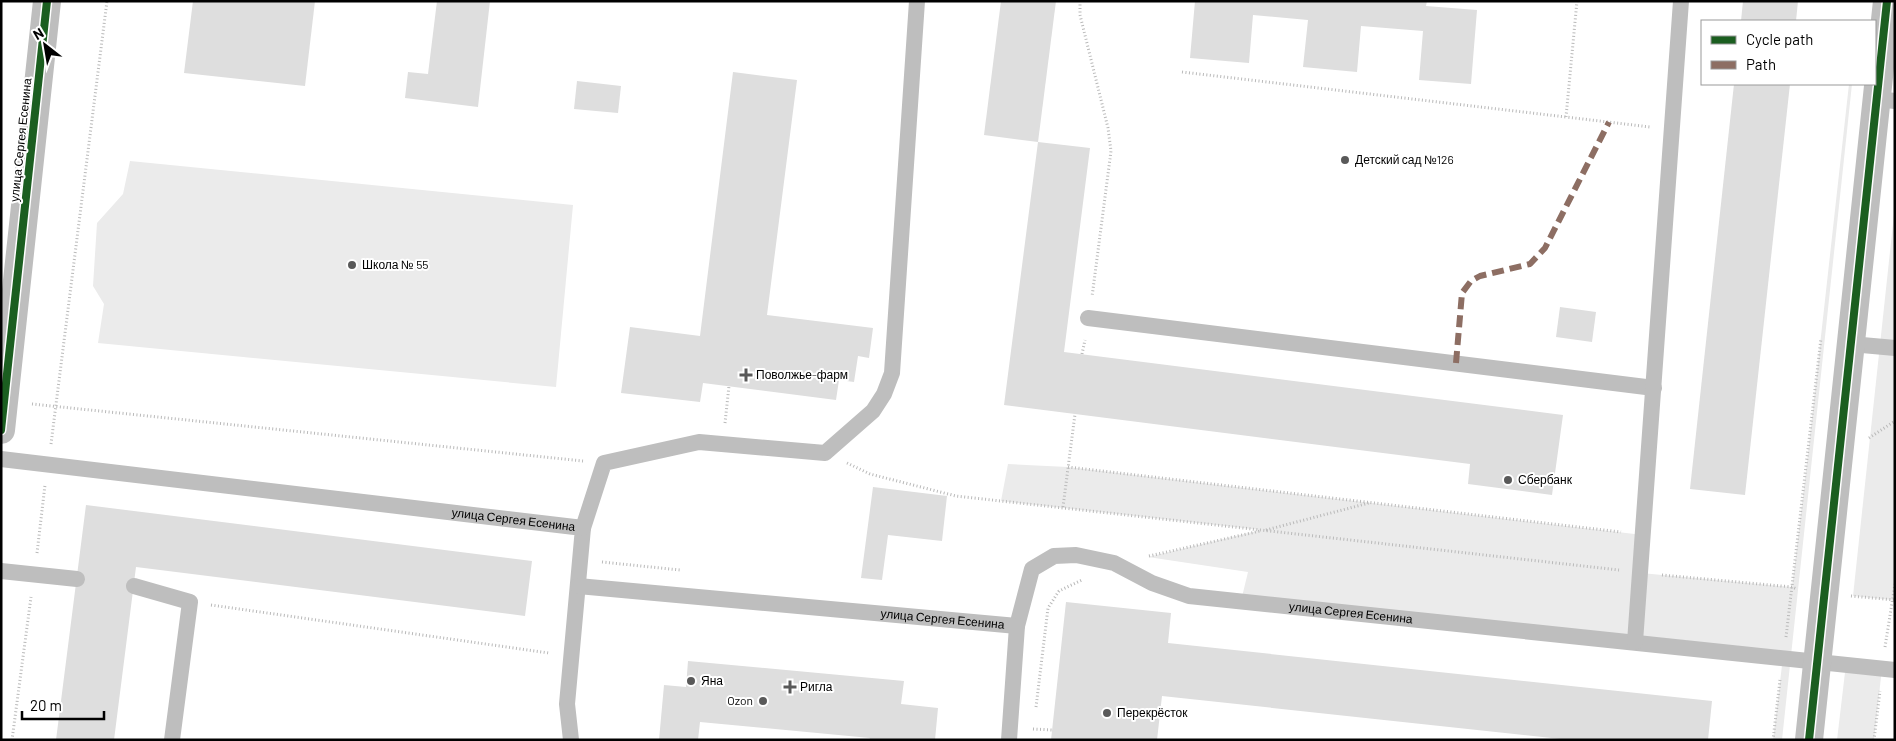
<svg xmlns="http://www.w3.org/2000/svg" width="1896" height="741" font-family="Barlow,sans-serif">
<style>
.green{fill:#ebebeb}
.building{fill:#dedede}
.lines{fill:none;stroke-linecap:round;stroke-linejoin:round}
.path{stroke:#b9b9b9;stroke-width:3;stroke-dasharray:1 2.5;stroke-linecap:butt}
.service{stroke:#bebebe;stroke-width:16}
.minor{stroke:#bebebe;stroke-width:28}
.quiet{stroke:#8d6e63;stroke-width:6;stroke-dasharray:12 6;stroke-linecap:butt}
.cycleway-casing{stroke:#fff;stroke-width:11}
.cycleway{stroke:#1b5e20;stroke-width:8}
.poi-dot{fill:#595959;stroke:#fff;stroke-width:2}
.labels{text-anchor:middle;stroke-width:4;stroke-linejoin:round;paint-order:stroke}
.street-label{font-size:12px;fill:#000;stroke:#fff}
.poi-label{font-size:12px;fill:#000;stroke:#fff;text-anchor:start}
</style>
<rect width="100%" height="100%" fill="#fff"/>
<g class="green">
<polygon points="1849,84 1852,84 1782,740 1773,740 1783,657 1241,601 1248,572 1148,557 1261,530 1001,501 1008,464 1068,467 1643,535 1641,573 1792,587 1806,471"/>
<polygon points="130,161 573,205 556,387 98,343 104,304 93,286 97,223 123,194"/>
<polygon points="1895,205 1895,584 1893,600 1853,596"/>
<polygon points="1846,664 1882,668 1874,740 1837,740"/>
</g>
<g class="building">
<polygon points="193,1 315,1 305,86 184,73"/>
<polygon points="437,1 490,1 478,107 405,98 408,72 428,74"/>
<polygon points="1001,1 1056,1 1038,142 984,135"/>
<polygon points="1195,1 1427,1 1426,6 1477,10 1471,84 1419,80 1423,31 1361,26 1357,72 1303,67 1308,20 1253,15 1249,63 1190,58"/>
<polygon points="1743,1 1798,1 1796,21 1741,21"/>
<polygon points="733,72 797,80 767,315 873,328 869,358 858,356 854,382 839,380 836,400 703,383 700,402 621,393 630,327 700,336"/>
<polygon points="577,81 621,86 618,113 574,109"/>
<polygon points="1734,84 1790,84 1745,495 1690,489"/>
<polygon points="1038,142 1090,148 1064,352 1563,415 1552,495 1468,484 1470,464 1004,405"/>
<polygon points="1560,307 1596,312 1592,342 1556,337"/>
<polygon points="873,487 947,496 942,541 888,535 882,580 861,578"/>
<polygon points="86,505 532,561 525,616 136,567 114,740 56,740"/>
<polygon points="1066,602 1171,613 1168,643 1712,701 1708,740 1570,740 1162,696 1157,740 1051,740"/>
<polygon points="688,661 904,681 901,704 938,708 935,740 869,740 870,738 700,722 698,740 659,740 664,685 686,687"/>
</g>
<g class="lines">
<g class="path">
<polyline points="1080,1 1080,15 1108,128 1111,151 1092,297"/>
<polyline points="1577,1 1566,117 1650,127"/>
<polyline points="1182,72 1566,117"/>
<polyline points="1082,354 1085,340"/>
<polyline points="32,404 583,461"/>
<polyline points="725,423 729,386"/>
<polyline points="1869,438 1895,421"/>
<polyline points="51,444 107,1"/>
<polyline points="847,463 870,474 956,496 1619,570"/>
<polyline points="1068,467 1621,532"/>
<polyline points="1063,507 1075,414"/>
<polyline points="1266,530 1369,503"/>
<polyline points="37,553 45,485"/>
<polyline points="1149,556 1260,531"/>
<polyline points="602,562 680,570"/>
<polyline points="1662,575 1792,587 1797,589"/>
<polyline points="1851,596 1895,600"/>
<polyline points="211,605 549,653"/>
<polyline points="1786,637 1821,338"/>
<polyline points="1885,647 1895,584"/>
<polyline points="1036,707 1048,608 1059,591 1082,580"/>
<polyline points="1033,729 1052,730"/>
<polyline points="12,740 31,597"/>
<polyline points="1773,740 1780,680"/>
<polyline points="1874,740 1880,691"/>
</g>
<g class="service">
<polyline points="1877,99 1895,101"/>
<polyline points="1088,318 1654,388"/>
<polyline points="1851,344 1895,348"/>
<path id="s1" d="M1,459L583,528L567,704L571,740"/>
<polyline points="583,528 604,463 699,442 825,453 873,411 884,394 892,373 917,1"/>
<polyline points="1,571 77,579"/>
<polyline points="134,586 190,602 172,740"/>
<path id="s2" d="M578,586L1017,626L1032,569L1054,556L1076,555L1114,563L1152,583L1189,596L1895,670"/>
<polyline points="1635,642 1681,1"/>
<polyline points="1009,740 1017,626"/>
</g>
<g class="minor">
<polyline points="1,430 47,1"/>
<polyline points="1809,740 1887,1"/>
</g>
<polyline class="quiet" points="1456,363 1462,293 1471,281 1480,276 1530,264 1545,248 1609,122"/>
<g class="cycleway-casing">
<g id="cycleway">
<polyline points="1,430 47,1"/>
<polyline points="1809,740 1887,1"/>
</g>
</g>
<use href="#cycleway" class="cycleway"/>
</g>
<g class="poi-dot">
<circle cx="1345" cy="160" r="5"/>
<circle cx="352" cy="265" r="5"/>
<path d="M743.5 367.5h5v5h5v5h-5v5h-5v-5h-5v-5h5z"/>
<circle cx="1508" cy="480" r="5"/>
<circle cx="691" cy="681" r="5"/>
<path d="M787.5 679.5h5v5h5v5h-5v5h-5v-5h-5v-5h5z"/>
<circle cx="763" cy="701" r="5"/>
<circle cx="1107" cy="713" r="5"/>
</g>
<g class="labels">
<g class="street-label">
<text transform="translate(21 140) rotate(-84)" y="4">улица Сергея Есенина</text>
<text dy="4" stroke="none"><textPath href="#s1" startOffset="516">улица Сергея Есенина</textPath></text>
<text dy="4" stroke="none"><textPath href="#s2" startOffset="831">улица Сергея Есенина</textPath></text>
<text dy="4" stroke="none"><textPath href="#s2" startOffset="366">улица Сергея Есенина</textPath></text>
</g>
<g class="poi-label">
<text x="1355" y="164">Детский сад №126</text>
<text x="362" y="269">Школа № 55</text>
<text x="756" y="379">Поволжье-фарм</text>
<text x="1518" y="484">Сбербанк</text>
<text x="701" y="685">Яна</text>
<text x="800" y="691">Ригла</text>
<text x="753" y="705" text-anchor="end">Ozon</text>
<text x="1117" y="717">Перекрёсток</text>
</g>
</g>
<rect width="1896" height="741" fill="none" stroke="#000000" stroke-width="5"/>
<rect x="1701" y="20" width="175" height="65" fill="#ffffff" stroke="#999999"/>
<rect x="1711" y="36" width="25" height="8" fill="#1b5e20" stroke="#999999"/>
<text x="1746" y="45" font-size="15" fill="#000000">Cycle path</text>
<rect x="1711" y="61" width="25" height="8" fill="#8d6e63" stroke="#999999"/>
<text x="1746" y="70" font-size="15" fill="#000000">Path</text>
<g transform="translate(45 45) rotate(329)" stroke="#ffffff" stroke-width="4" paint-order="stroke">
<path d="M0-4L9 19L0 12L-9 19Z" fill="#000000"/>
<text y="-8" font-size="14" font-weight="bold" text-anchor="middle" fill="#000000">N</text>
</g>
<path d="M22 711v8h82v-8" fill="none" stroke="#000000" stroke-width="2.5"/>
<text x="30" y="711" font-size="15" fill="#000000" stroke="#ffffff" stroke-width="4" paint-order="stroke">20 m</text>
</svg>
